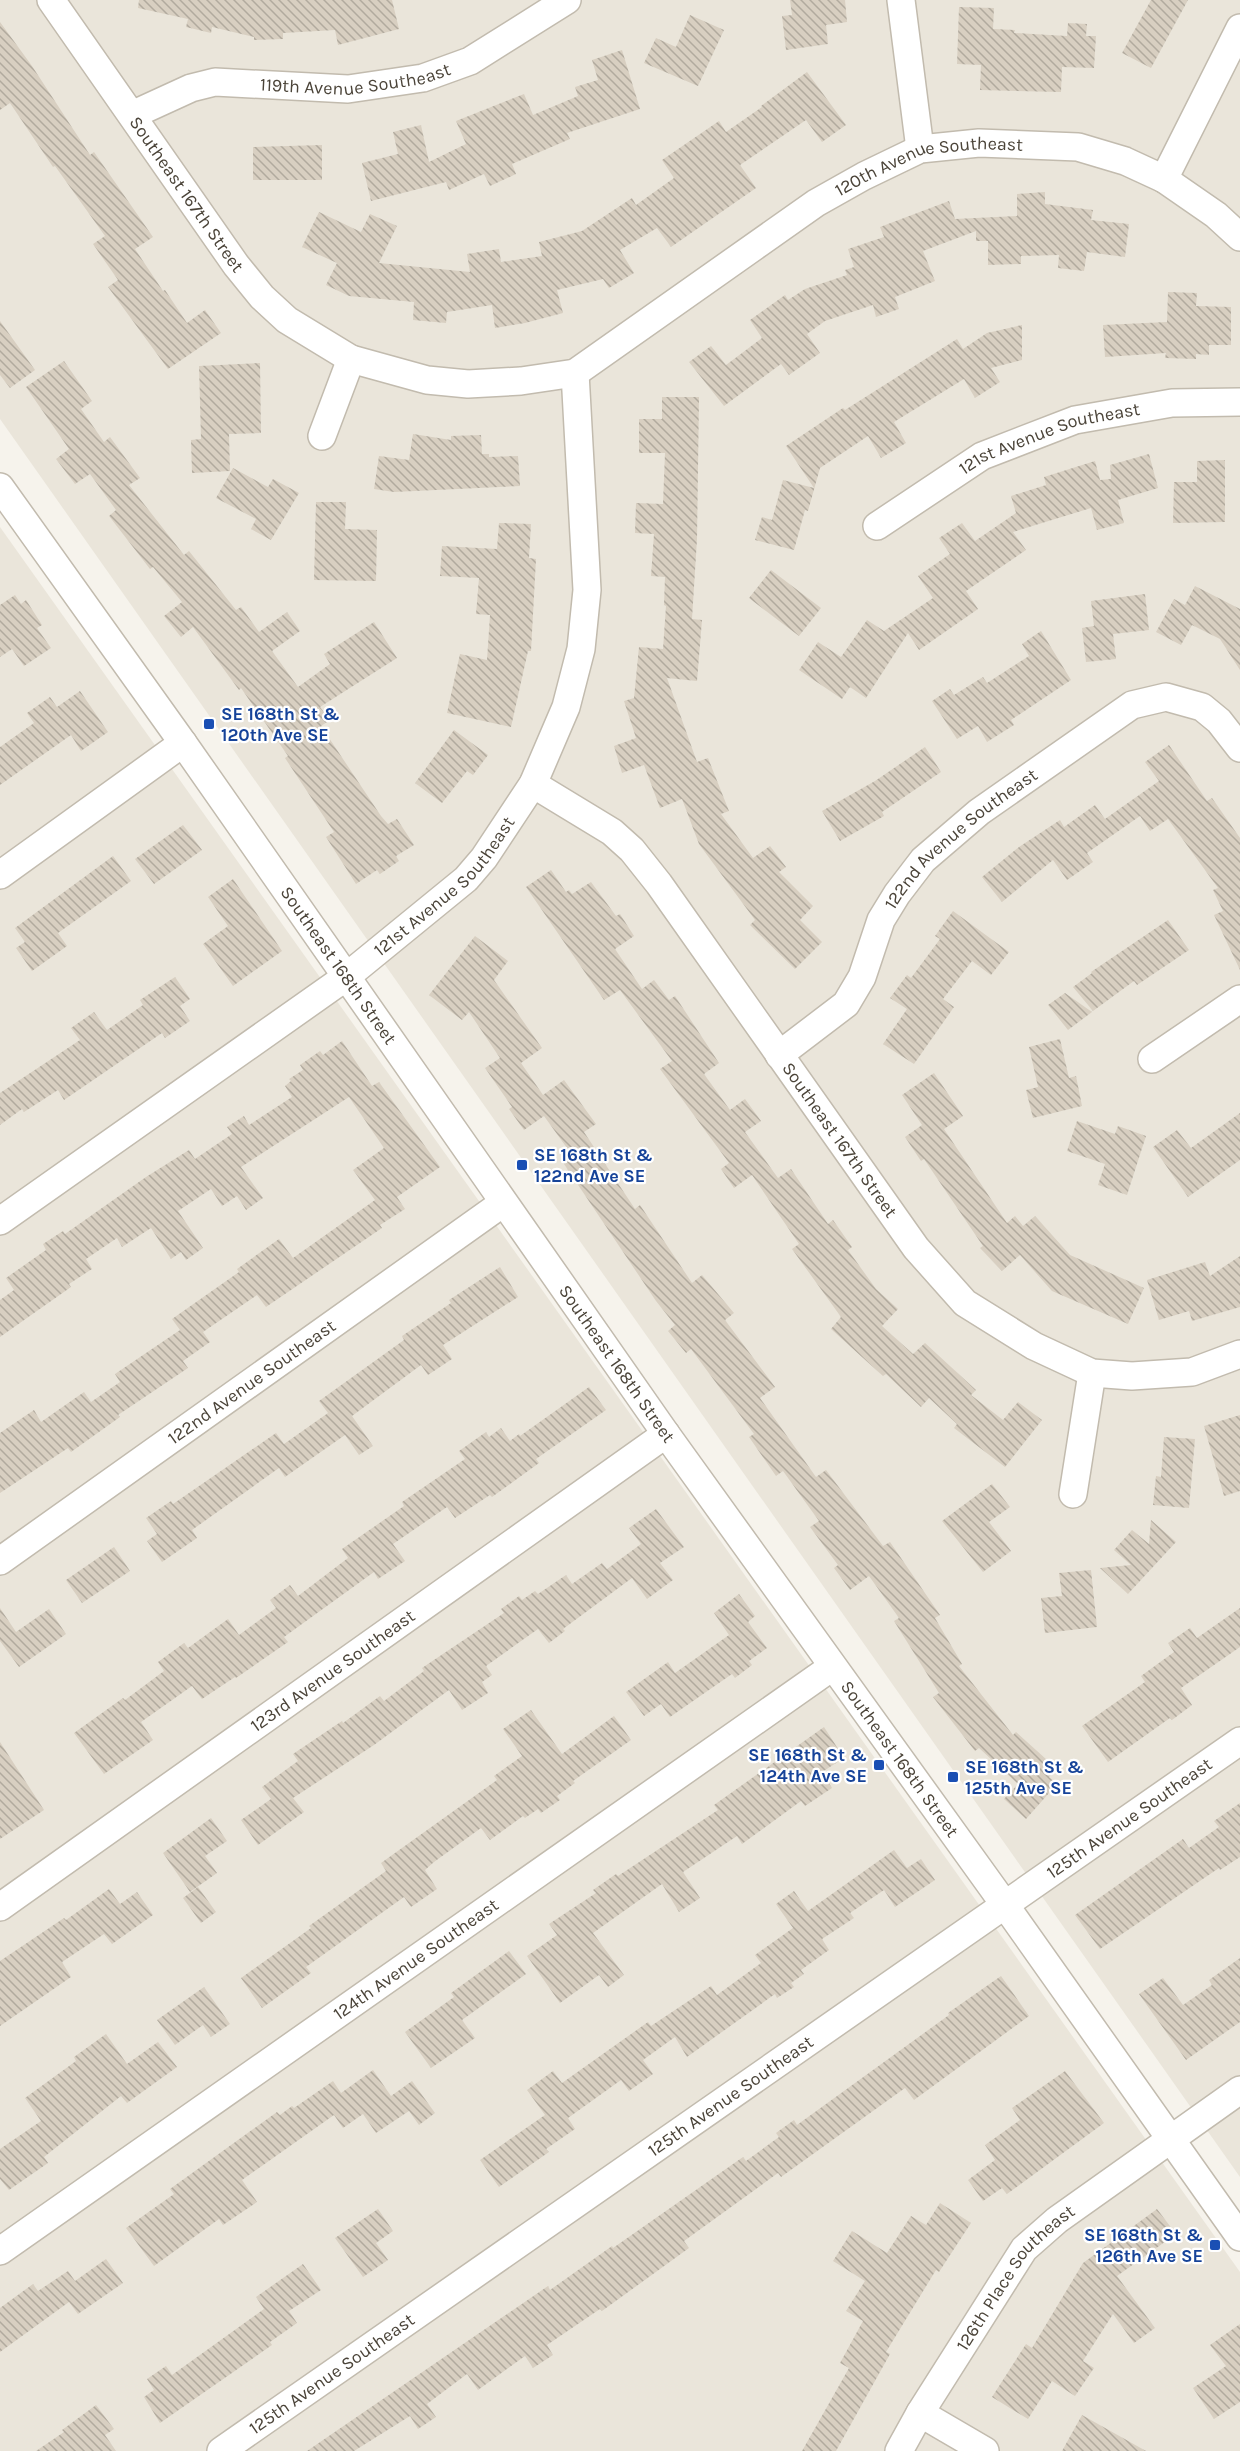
<svg xmlns="http://www.w3.org/2000/svg" width="1240" height="2451" font-family="Karla,sans-serif">
<style>
.residential{fill:#eae5da}
.building{fill:url(#building-back-hatch)}
.lines{fill:none;stroke-linecap:round;stroke-linejoin:round}
.minor-casing{stroke:#c2bbae;stroke-width:30}
.minor{stroke:#fff;stroke-width:27}
.transit-dot{fill:#1a4fb4;stroke:#fff;stroke-width:2}
.labels{text-anchor:middle;stroke-width:4.5;stroke-linejoin:round;paint-order:stroke}
.street-label{font-size:18px;fill:#4b4439;stroke:#fff}
.transit-label{font-size:18px;font-weight:bold;fill:#164399;stroke:#fff;text-anchor:start}
</style>
<defs>
<pattern id="building-back-hatch" width="6" height="6" patternUnits="userSpaceOnUse" patternTransform="scale(1.5)"><rect width="6" height="6" fill="#d8cfc1"/><path d="M-1 5l2 2M0 0l6 6M5-1l2 2" fill="none" stroke="#b1aa9e"/></pattern>
</defs>
<rect width="100%" height="100%" fill="#f6f3ec"/>
<g class="residential">
<polygon points="0,0 1240,0 1240,2177 0,419"/>
<polygon points="0,527 1240,2272 1240,2451 0,2451"/>
</g>
<g class="building">
<polygon points="139,0 392,0 399,29 338,45 335,30 283,33 283,39 254,40 254,37 212,27 211,33 186,27 188,19 138,8"/>
<polygon points="790,0 845,0 847,22 826,25 828,44 786,50 782,16 792,15"/>
<polygon points="1151,0 1188,0 1151,68 1122,53"/>
<polygon points="959,7 994,8 993,29 1015,30 1014,33 1067,36 1068,23 1087,24 1086,36 1096,36 1094,68 1062,67 1061,92 980,90 981,65 957,64"/>
<polygon points="690,15 724,30 698,86 644,63 656,38 676,47"/>
<polygon points="0,22 32,66 90,155 94,152 153,237 135,249 163,291 165,290 187,323 205,310 221,333 168,369 108,287 118,280 93,244 105,236 55,166 53,167 10,103 0,110"/>
<polygon points="622,50 640,109 567,133 570,139 512,164 516,174 490,186 484,174 449,190 446,182 371,201 362,163 398,154 393,132 421,125 429,162 466,144 456,121 524,94 533,115 578,96 575,87 598,80 592,60"/>
<polygon points="807,72 846,125 822,142 806,120 740,165 756,188 671,247 657,228 620,250 634,273 609,288 603,279 557,290 563,313 525,323 495,328 492,305 447,312 446,323 413,320 414,302 349,296 326,285 337,263 302,247 319,212 361,232 370,214 397,226 379,263 470,272 467,254 499,249 501,262 542,256 539,242 582,231 632,198 636,205 674,178 662,160 719,121 726,132 762,107 761,106"/>
<polygon points="322,145 322,180 253,180 253,147"/>
<polygon points="1045,192 1045,204 1093,210 1091,220 1129,224 1125,257 1087,252 1084,271 1058,268 1059,255 1021,256 1021,264 988,265 988,241 976,241 976,231 923,251 935,281 895,297 899,309 876,317 873,305 825,321 807,334 820,353 789,375 781,364 724,406 689,362 711,346 726,365 762,338 750,320 785,295 788,300 805,289 847,275 845,270 854,267 848,249 884,237 880,227 949,201 955,219 1017,216 1017,194"/>
<polygon points="1168,292 1197,293 1196,306 1231,307 1231,345 1209,345 1209,355 1196,354 1196,359 1165,358 1166,353 1105,357 1103,325 1167,322"/>
<polygon points="0,321 35,370 10,388 0,375"/>
<polygon points="1022,325 1022,360 991,368 1000,382 975,398 964,379 894,422 906,443 881,458 868,436 820,468 808,511 805,510 794,550 755,540 762,517 772,520 783,480 814,488 786,446 843,408 845,410 957,339 963,349 987,333"/>
<polygon points="64,361 92,401 81,409 104,442 110,437 140,478 129,485 184,555 189,551 236,610 241,607 259,632 287,612 300,631 272,651 298,687 330,664 324,654 374,622 397,658 320,707 330,720 321,726 381,816 388,824 397,819 414,845 396,856 399,861 380,874 377,870 356,884 326,837 334,832 285,758 288,756 241,688 239,690 193,627 181,637 164,616 182,602 153,567 150,569 109,516 116,510 90,474 75,484 56,459 69,449 26,387"/>
<polygon points="260,363 261,433 229,434 230,471 192,473 191,440 201,439 199,366"/>
<polygon points="662,397 699,397 697,539 692,619 702,620 697,681 667,678 697,762 708,758 729,811 721,814 753,858 770,846 786,867 779,872 813,906 800,920 822,942 795,969 750,925 755,920 699,844 682,799 660,808 644,765 622,773 614,746 636,738 624,701 634,698 639,647 663,649 666,606 664,605 665,577 651,576 654,534 635,533 636,503 663,504 665,453 639,453 639,419 662,419"/>
<polygon points="413,434 451,440 451,436 481,435 482,454 489,454 489,457 518,456 520,486 394,492 374,489 379,456 409,460"/>
<polygon points="1149,454 1158,488 1118,500 1124,523 1097,530 1091,508 1013,532 1026,550 966,591 978,609 919,650 908,633 866,698 850,687 842,699 799,670 818,642 841,657 867,620 884,631 933,598 918,576 950,554 939,538 962,523 975,541 1016,513 1011,496 1046,485 1044,477 1095,461 1100,480 1111,479 1110,465"/>
<polygon points="1225,460 1225,522 1173,523 1174,482 1197,482 1197,461"/>
<polygon points="233,468 268,487 273,479 299,493 271,540 251,529 256,519 216,498"/>
<polygon points="316,502 346,502 345,529 377,530 376,581 314,580"/>
<polygon points="499,523 531,524 529,558 536,559 531,651 528,651 511,727 447,713 460,654 487,660 490,615 476,614 479,578 440,576 442,546 497,549"/>
<polygon points="771,570 821,608 799,636 749,598"/>
<polygon points="1195,586 1240,609 1240,670 1220,639 1192,625 1181,645 1156,632 1174,599 1185,605"/>
<polygon points="1145,594 1149,630 1113,634 1116,659 1086,662 1082,628 1094,626 1091,601"/>
<polygon points="15,595 21,604 26,600 42,625 37,628 51,648 24,666 12,649 0,657 0,605"/>
<polygon points="1041,631 1071,680 1011,720 1014,725 987,742 978,726 957,739 932,701 950,689 954,695 983,677 987,683 1029,656 1022,644"/>
<polygon points="80,691 108,732 81,751 71,735 0,785 0,747 34,723 27,713 50,697 57,707"/>
<polygon points="454,730 488,755 473,775 467,771 442,803 415,783"/>
<polygon points="1169,745 1207,801 1212,798 1240,838 1240,970 1214,915 1223,911 1213,890 1218,888 1168,819 1150,831 1140,816 1087,853 1093,862 1067,880 1053,860 1002,902 982,877 1019,847 1060,820 1064,827 1095,805 1105,819 1159,781 1145,762"/>
<polygon points="925,747 941,772 882,812 884,816 840,841 822,811 875,781"/>
<polygon points="183,825 202,850 154,884 135,859"/>
<polygon points="113,856 131,881 58,933 67,946 32,971 16,948 25,942 15,928"/>
<polygon points="551,870 566,892 569,890 572,894 591,882 616,916 620,914 634,936 615,949 642,989 654,980 669,1000 675,996 719,1063 704,1074 730,1110 745,1099 761,1121 745,1132 778,1178 791,1169 828,1224 833,1220 852,1247 848,1250 876,1289 898,1309 882,1326 913,1354 925,1343 976,1390 971,1395 1003,1420 1018,1402 1042,1420 1005,1467 954,1428 957,1424 929,1398 921,1407 886,1374 883,1376 831,1329 841,1317 792,1249 799,1244 752,1175 734,1188 721,1169 729,1163 660,1069 672,1061 620,990 604,1000 526,887"/>
<polygon points="233,879 282,951 233,986 203,944 228,926 208,897"/>
<polygon points="953,911 1009,952 991,975 972,961 943,999 954,1007 914,1064 883,1044 907,1009 890,998 907,975 911,978 940,939 935,936"/>
<polygon points="1168,920 1189,950 1137,985 1134,981 1093,1011 1073,987 1092,973 1091,972"/>
<polygon points="475,936 508,961 494,980 542,1048 521,1063 543,1095 564,1080 596,1124 584,1132 635,1209 640,1205 692,1283 702,1275 734,1313 725,1320 775,1387 760,1398 816,1477 826,1470 883,1546 890,1542 940,1615 935,1618 962,1664 959,1666 1013,1735 1016,1732 1057,1769 1049,1777 1057,1784 1026,1819 1004,1799 1018,1784 979,1748 975,1751 933,1697 939,1693 894,1621 899,1618 869,1576 850,1590 834,1568 838,1565 810,1527 819,1521 783,1471 776,1476 749,1437 754,1434 691,1349 686,1353 668,1331 675,1325 656,1301 562,1161 572,1155 544,1116 524,1130 509,1109 512,1107 485,1068 500,1058 469,1012 462,1020 429,995"/>
<polygon points="175,977 190,999 180,1006 190,1021 165,1038 162,1033 64,1100 58,1090 24,1112 22,1109 0,1125 0,1093 80,1040 71,1028 94,1012 107,1030 143,1005 140,1000"/>
<polygon points="1065,993 1092,1012 1068,1030 1048,1005"/>
<polygon points="1060,1039 1069,1078 1076,1076 1082,1106 1033,1118 1026,1090 1038,1087 1029,1047"/>
<polygon points="342,1041 372,1086 379,1082 440,1167 397,1197 405,1209 380,1225 382,1228 266,1307 257,1295 203,1332 210,1342 183,1361 188,1368 118,1415 120,1417 71,1452 68,1448 0,1493 0,1433 34,1410 41,1422 84,1392 91,1402 120,1382 115,1374 180,1330 172,1319 239,1272 237,1269 279,1239 293,1258 375,1200 353,1170 384,1148 349,1097 241,1167 263,1198 246,1210 237,1196 222,1206 211,1189 178,1211 203,1248 186,1260 181,1252 171,1259 151,1228 122,1247 117,1238 86,1259 92,1269 69,1284 71,1287 0,1337 0,1300 14,1290 6,1278 46,1250 43,1244 63,1231 65,1234 146,1177 189,1150 195,1159 232,1134 227,1127 244,1116 249,1125 292,1097 285,1086 291,1081 289,1079 303,1070 300,1065 320,1051 323,1055"/>
<polygon points="934,1073 963,1116 944,1129 1007,1223 1015,1216 1023,1226 1035,1216 1070,1255 1144,1288 1128,1324 1052,1291 1020,1255 1002,1271 980,1248 983,1246 924,1159 921,1161 905,1137 922,1125 902,1095"/>
<polygon points="1240,1113 1240,1160 1188,1197 1153,1147 1177,1130 1191,1148"/>
<polygon points="1077,1121 1115,1134 1118,1126 1146,1136 1127,1195 1098,1185 1105,1164 1067,1151"/>
<polygon points="1240,1256 1240,1307 1192,1321 1189,1311 1159,1320 1147,1280 1205,1262 1210,1276"/>
<polygon points="500,1267 518,1297 443,1345 452,1359 428,1375 421,1365 352,1416 373,1446 359,1455 345,1435 285,1477 279,1468 192,1530 197,1538 162,1562 147,1541 157,1534 146,1518 171,1501 173,1504 276,1433 284,1444 328,1413 319,1401 404,1340 402,1336 451,1303 449,1300"/>
<polygon points="589,1387 606,1410 536,1459 539,1463 492,1497 490,1495 455,1518 447,1507 393,1544 405,1561 378,1579 374,1572 284,1637 288,1642 236,1678 235,1677 202,1699 192,1686 141,1722 153,1740 104,1774 74,1733 123,1698 125,1700 164,1671 158,1662 184,1643 188,1648 228,1619 239,1635 276,1608 270,1600 290,1585 298,1596 348,1558 342,1549 404,1506 402,1502 465,1459 459,1451 486,1432 489,1437 501,1428 510,1441 519,1434 520,1436"/>
<polygon points="1240,1415 1240,1491 1224,1496 1204,1426"/>
<polygon points="1164,1437 1195,1439 1189,1508 1153,1505 1156,1476 1161,1477"/>
<polygon points="992,1484 1010,1507 989,1522 1011,1551 983,1572 942,1521"/>
<polygon points="656,1509 684,1547 660,1563 673,1580 647,1599 632,1578 563,1629 565,1631 549,1643 538,1629 486,1666 492,1675 482,1682 488,1693 462,1710 449,1690 374,1745 293,1798 304,1812 258,1845 241,1820 271,1799 262,1787 298,1761 293,1754 342,1721 343,1723 380,1696 384,1701 424,1671 422,1668 504,1613 501,1609 519,1596 522,1600 535,1591 538,1594 566,1575 572,1584 602,1563 607,1569 641,1544 629,1528"/>
<polygon points="1151,1520 1176,1542 1128,1594 1100,1568 1131,1565 1114,1550 1132,1530 1149,1544"/>
<polygon points="114,1547 130,1571 82,1603 66,1580"/>
<polygon points="1091,1570 1097,1627 1045,1633 1041,1598 1062,1596 1059,1573"/>
<polygon points="739,1594 755,1616 748,1622 767,1648 749,1661 752,1665 735,1678 732,1674 670,1717 661,1704 644,1716 626,1692 668,1662 675,1673 729,1635 714,1613"/>
<polygon points="0,1608 16,1632 49,1609 66,1634 19,1667 0,1641"/>
<polygon points="1240,1608 1240,1647 1181,1688 1192,1705 1172,1720 1170,1718 1108,1762 1082,1726 1145,1682 1141,1676 1174,1652 1168,1643 1190,1628 1197,1638"/>
<polygon points="531,1710 562,1754 614,1716 631,1740 573,1781 575,1783 557,1796 560,1800 541,1813 538,1809 525,1818 523,1816 490,1840 481,1828 434,1862 425,1870 437,1889 411,1907 404,1897 306,1967 311,1973 262,2008 241,1978 311,1928 309,1926 386,1871 381,1863 497,1780 494,1776 522,1756 503,1729"/>
<polygon points="824,1727 844,1758 822,1772 832,1788 805,1806 801,1801 742,1844 737,1836 683,1872 700,1898 679,1912 662,1884 593,1933 624,1975 608,1987 599,1975 560,2003 527,1956 557,1935 549,1924 596,1893 593,1890 616,1874 618,1876 718,1810 714,1805"/>
<polygon points="0,1742 44,1810 0,1839"/>
<polygon points="1240,1803 1240,1857 1220,1870 1219,1868 1100,1949 1075,1915 1183,1839 1189,1848 1219,1827 1214,1821"/>
<polygon points="211,1818 227,1841 205,1856 217,1873 190,1892 163,1853"/>
<polygon points="894,1850 907,1868 921,1859 935,1880 895,1907 884,1890 850,1913 854,1918 822,1939 829,1950 801,1970 804,1974 791,1983 794,1987 777,1998 775,1994 687,2057 675,2037 643,2060 653,2074 629,2091 621,2080 568,2118 575,2129 546,2149 549,2152 499,2187 480,2160 545,2115 527,2090 553,2071 562,2083 648,2022 651,2026 711,1986 717,1995 761,1963 755,1955 793,1928 776,1904 794,1891 808,1911"/>
<polygon points="198,1887 216,1912 201,1923 183,1898"/>
<polygon points="109,1889 120,1904 137,1892 153,1915 112,1944 104,1934 62,1962 71,1977 0,2026 0,1961 64,1918 66,1920"/>
<polygon points="509,1951 526,1974 462,2020 475,2038 431,2068 405,2032 454,1997 451,1993"/>
<polygon points="1240,1958 1240,2022 1186,2060 1139,1994 1163,1978 1183,2005 1212,1985 1209,1980"/>
<polygon points="1001,1976 1029,2016 914,2100 905,2088 781,2177 778,2173 684,2241 689,2248 602,2311 600,2309 547,2345 553,2355 533,2368 525,2356 478,2390 467,2374 427,2404 436,2417 418,2429 410,2416 354,2451 307,2451 548,2286 550,2290 612,2246 613,2248 743,2157 746,2161 779,2137 776,2133 794,2120 797,2125 949,2015 948,2013"/>
<polygon points="204,1987 230,2024 211,2037 203,2025 175,2045 157,2020"/>
<polygon points="106,2034 127,2064 158,2042 177,2067 127,2103 121,2096 44,2157 48,2163 9,2190 0,2179 0,2149 41,2121 25,2098 76,2061 74,2057"/>
<polygon points="373,2070 391,2096 412,2081 435,2113 419,2125 409,2111 376,2133 363,2114 343,2128 334,2115 242,2180 257,2202 223,2225 219,2219 154,2266 126,2228 174,2194 170,2189 277,2112 280,2115 292,2106 294,2108 333,2081 341,2093"/>
<polygon points="1065,2071 1104,2123 1007,2194 1002,2188 983,2201 968,2180 995,2160 985,2145 1020,2120 1012,2108"/>
<polygon points="940,2203 971,2223 939,2272 936,2270 886,2352 890,2354 836,2451 802,2451 849,2368 840,2363 863,2321 846,2311 865,2281 833,2261 852,2231 887,2253 911,2216 926,2225"/>
<polygon points="378,2209 393,2231 376,2243 388,2260 363,2277 335,2238"/>
<polygon points="1157,2209 1176,2234 1117,2276 1155,2328 1134,2343 1113,2314 1083,2361 1094,2368 1075,2396 1052,2381 1028,2419 992,2397 1026,2344 1032,2348 1083,2263"/>
<polygon points="106,2259 123,2283 78,2314 69,2302 0,2352 0,2308 33,2284 38,2291 68,2271 75,2281"/>
<polygon points="303,2264 321,2290 289,2311 297,2323 270,2342 272,2345 160,2423 144,2397 154,2390 147,2379 166,2366 172,2375 264,2309 256,2297"/>
<polygon points="1240,2324 1240,2402 1214,2419 1193,2388 1226,2366 1210,2345"/>
<polygon points="96,2405 114,2429 105,2435 116,2451 36,2451 64,2432 62,2430"/>
<polygon points="1082,2415 1146,2451 1062,2451"/>
</g>
<g class="lines">
<g class="minor-casing">
<g id="minor">
<path id="s1" d="M51,0L236,265L262,297L287,320L351,359L427,380L468,384L521,381L575,373L816,203L864,176L920,149L979,143L1078,147L1125,161L1164,179L1216,215L1240,237"/>
<polyline points="901,0 920,149"/>
<path id="s2" d="M132,115L191,88L215,82L348,89L423,78L470,61L567,0"/>
<polyline points="1164,179 1240,28"/>
<polyline points="322,436 351,359"/>
<path id="s3" d="M0,487L183,743L666,1434L1005,1905L1240,2237"/>
<path id="s4" d="M877,526L982,456L1075,420L1172,403L1240,402"/>
<path id="s5" d="M533,784L612,832L632,850L659,884L916,1248L965,1303L1034,1346L1092,1373L1132,1376L1192,1372L1240,1354"/>
<polyline points="0,875 183,743"/>
<path id="s6" d="M779,1055L846,1004L862,977L881,920L897,894L923,860L979,812L1132,705L1166,697L1202,707L1219,721L1240,748"/>
<polyline points="1152,1059 1240,999"/>
<path id="s7" d="M0,1221L346,977L466,879L484,858L533,784L566,707L581,649L587,590L575,373"/>
<polyline points="1073,1494 1092,1373"/>
<path id="s8" d="M0,1561L503,1203"/>
<path id="s9" d="M0,1907L666,1434"/>
<path id="s10" d="M0,2251L832,1667"/>
<polyline points="920,2413 985,2451"/>
<path id="s11" d="M221,2451L1240,1741"/>
<path id="s12" d="M899,2451L920,2413L1024,2249L1057,2220L1240,2090"/>
</g>
</g>
<use href="#minor" class="minor"/>
</g>
<g class="transit-dot">
<rect x="203" y="718" width="12" height="12" rx="3"/>
<rect x="516" y="1159" width="12" height="12" rx="3"/>
<rect x="873" y="1759" width="12" height="12" rx="3"/>
<rect x="947" y="1771" width="12" height="12" rx="3"/>
<rect x="1209" y="2239" width="12" height="12" rx="3"/>
</g>
<g class="labels">
<g class="street-label">
<text dy="6" stroke="none"><textPath href="#s2" startOffset="231">119th Avenue Southeast</textPath></text>
<text dy="6" stroke="none"><textPath href="#s1" startOffset="1118">120th Avenue Southeast</textPath></text>
<text dy="6" stroke="none"><textPath href="#s1" startOffset="237">Southeast 167th Street</textPath></text>
<text dy="6" stroke="none"><textPath href="#s4" startOffset="196">121st Avenue Southeast</textPath></text>
<text dy="6" stroke="none"><textPath href="#s6" startOffset="291">122nd Avenue Southeast</textPath></text>
<text dy="6" stroke="none"><textPath href="#s7" startOffset="558">121st Avenue Southeast</textPath></text>
<text dy="6" stroke="none"><textPath href="#s3" startOffset="586">Southeast 168th Street</textPath></text>
<text dy="6" stroke="none"><textPath href="#s5" startOffset="476">Southeast 167th Street</textPath></text>
<text dy="6" stroke="none"><textPath href="#s3" startOffset="1072">Southeast 168th Street</textPath></text>
<text dy="6" stroke="none"><textPath href="#s8" startOffset="309">122nd Avenue Southeast</textPath></text>
<text dy="6" stroke="none"><textPath href="#s9" startOffset="408">123rd Avenue Southeast</textPath></text>
<text dy="6" stroke="none"><textPath href="#s3" startOffset="1558">Southeast 168th Street</textPath></text>
<text dy="6" stroke="none"><textPath href="#s11" startOffset="1107">125th Avenue Southeast</textPath></text>
<text dy="6" stroke="none"><textPath href="#s10" startOffset="508">124th Avenue Southeast</textPath></text>
<text dy="6" stroke="none"><textPath href="#s11" startOffset="621">125th Avenue Southeast</textPath></text>
<text dy="6" stroke="none"><textPath href="#s12" startOffset="210">126th Place Southeast</textPath></text>
<text dy="6" stroke="none"><textPath href="#s11" startOffset="135">125th Avenue Southeast</textPath></text>
</g>
<g class="transit-label">
<text x="221" y="720">SE 168th St &amp;<tspan x="221" dy="21">120th Ave SE</tspan></text>
<text x="534" y="1161">SE 168th St &amp;<tspan x="534" dy="21">122nd Ave SE</tspan></text>
<text x="867" y="1761" text-anchor="end">SE 168th St &amp;<tspan x="867" dy="21">124th Ave SE</tspan></text>
<text x="965" y="1773">SE 168th St &amp;<tspan x="965" dy="21">125th Ave SE</tspan></text>
<text x="1203" y="2241" text-anchor="end">SE 168th St &amp;<tspan x="1203" dy="21">126th Ave SE</tspan></text>
</g>
</g>
</svg>
